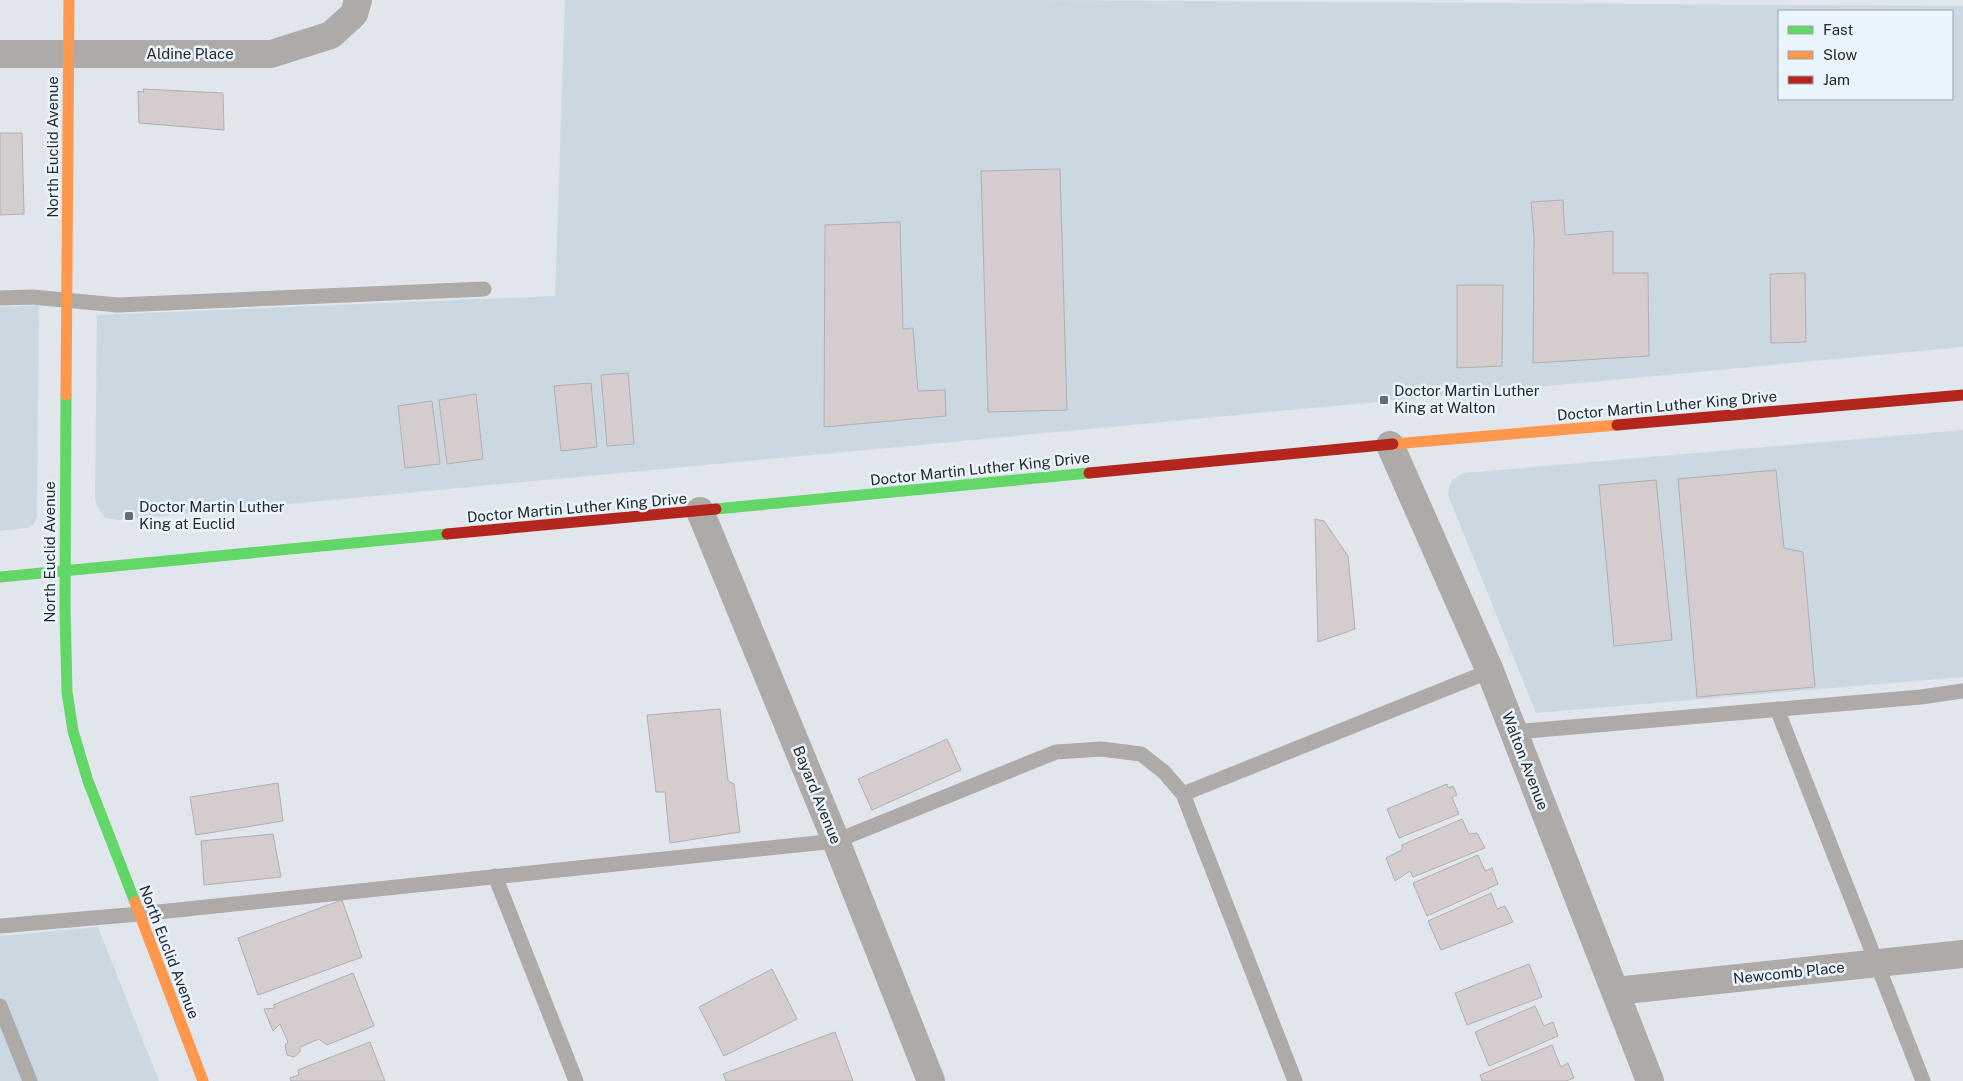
<svg xmlns="http://www.w3.org/2000/svg" width="1963" height="1081" font-family="'Public Sans',sans-serif">
<style>
.built{fill:#ccd8e1;fill-rule:evenodd}
.building{fill:#d5cdcd;stroke:#afafb1}
.lines{fill:none;stroke-linecap:round;stroke-linejoin:round}
.lane{stroke:#adaaa8;stroke-width:15}
.street{stroke:#adaaa8;stroke-width:28}
.fast{stroke:#63d668;stroke-width:11}
.slow{stroke:#ff974d;stroke-width:11}
.jam{stroke:#b3261e;stroke-width:11}
.poi-dot{fill:#666b6f;stroke:#e9f4fd;stroke-width:2}
.labels{text-anchor:middle;stroke-width:5;stroke-linejoin:round;paint-order:stroke}
.street-label{font-size:15px;fill:#25292c;stroke:#e9f4fd}
.poi-label{font-size:15px;fill:#25292c;stroke:#e9f4fd;text-anchor:start}
</style>
<rect width="100%" height="100%" fill="#e0e6eb"/>
<g class="built">
<path d="M565,0H1031L1963,6V347L119,520L105,518L96,504L95,496L97,315L555,296ZM1779,11H1952V99H1779Z"/>
<polygon points="39,305 37,517 34,524 27,528 0,531 0,307"/>
<polygon points="1963,430 1963,677 1536,713 1448,495 1449,486 1453,479 1464,473"/>
<polygon points="98,927 159,1081 0,1081 0,936"/>
</g>
<g class="building">
<polygon points="143,89 223,93 224,130 139,123 138,91 144,92"/>
<polygon points="0,133 22,133 24,214 0,215"/>
<polygon points="1060,169 1067,410 988,412 981,171"/>
<polygon points="1563,200 1565,235 1613,231 1613,273 1648,273 1649,356 1533,363 1534,237 1531,202"/>
<polygon points="900,222 903,329 913,328 918,391 945,390 946,416 824,427 825,225"/>
<polygon points="1805,273 1806,342 1771,343 1770,274"/>
<polygon points="1457,285 1503,285 1502,366 1457,368"/>
<polygon points="628,373 634,444 607,446 601,375"/>
<polygon points="591,383 597,447 561,451 554,386"/>
<polygon points="476,394 483,459 447,464 439,400"/>
<polygon points="432,401 440,464 405,468 398,406"/>
<polygon points="1776,470 1784,548 1803,552 1815,687 1697,697 1678,479"/>
<polygon points="1656,480 1672,640 1614,646 1599,485"/>
<polygon points="1315,519 1324,521 1348,556 1355,629 1318,642"/>
<polygon points="720,709 728,781 734,784 740,832 670,843 665,792 656,792 647,715"/>
<polygon points="947,739 961,770 872,810 858,779"/>
<polygon points="278,783 283,821 196,835 190,797"/>
<polygon points="1447,784 1448,788 1453,786 1457,795 1452,797 1459,814 1399,838 1387,809"/>
<polygon points="1462,819 1469,834 1477,833 1485,848 1413,877 1410,871 1395,881 1386,858 1402,850 1402,845"/>
<polygon points="273,834 281,877 204,885 201,841"/>
<polygon points="1478,855 1485,871 1492,868 1498,884 1427,916 1413,883"/>
<polygon points="1491,893 1497,909 1505,906 1513,922 1441,950 1428,921"/>
<polygon points="342,900 362,957 258,995 238,938"/>
<polygon points="1529,964 1542,997 1467,1025 1455,993"/>
<polygon points="772,969 797,1019 724,1056 699,1007"/>
<polygon points="353,973 374,1026 327,1045 319,1039 300,1047 300,1052 294,1057 287,1055 285,1045 288,1042 280,1024 273,1031 264,1009 275,1008 273,1005"/>
<polygon points="1535,1006 1544,1026 1553,1022 1558,1036 1489,1066 1475,1032"/>
<polygon points="835,1032 853,1081 726,1081 723,1074"/>
<polygon points="370,1042 385,1081 291,1081 290,1078 299,1075 298,1070"/>
<polygon points="1552,1045 1561,1067 1568,1063 1574,1078 1566,1081 1482,1081 1480,1075"/>
</g>
<g class="lines">
<g class="lane">
<polyline points="0,298 32,297 118,305 484,289"/>
<polyline points="1777,709 1923,1081"/>
<polyline points="1514,732 1921,697 1963,691"/>
<polyline points="1183,794 1490,671"/>
<polyline points="495,876 576,1081"/>
<polyline points="0,926 139,914 836,841 1056,752 1101,749 1141,754 1164,772 1183,794 1295,1081"/>
<polyline points="0,1006 30,1081"/>
</g>
<g class="street">
<polyline points="0,54 271,54 331,35 354,14 358,0"/>
<polyline points="1390,445 1490,671 1650,1081"/>
<polyline points="700,511 836,841 931,1081"/>
<polyline points="1616,991 1963,954"/>
</g>
<g class="fast">
<polyline points="66,395 65,609 67,692 73,731 88,781 135,902"/>
<polyline points="716,509 1089,473"/>
<polyline points="0,577 447,534"/>
</g>
<g class="slow">
<polyline points="66,395 69,0"/>
<polyline points="1393,444 1617,425"/>
<polyline points="135,902 203,1081"/>
</g>
<g class="jam">
<polyline points="1617,425 1963,395"/>
<polyline points="1089,473 1393,444"/>
<polyline points="447,534 716,509"/>
</g>
</g>
<g class="poi-dot">
<rect x="1379" y="395" width="10" height="10" rx="2.5"/>
<rect x="124" y="511" width="10" height="10" rx="2.5"/>
</g>
<g class="labels">
<g class="street-label">
<text x="190" y="59">Aldine Place</text>
<text transform="translate(53 147) rotate(-90)" y="5">North Euclid Avenue</text>
<text transform="translate(1667 406) rotate(-5)" y="5">Doctor Martin Luther King Drive</text>
<text transform="translate(980 469) rotate(-6)" y="5">Doctor Martin Luther King Drive</text>
<text transform="translate(577 508) rotate(-5)" y="5">Doctor Martin Luther King Drive</text>
<text transform="translate(50 552) rotate(-90)" y="5">North Euclid Avenue</text>
<text transform="translate(1525 761) rotate(69)" y="5">Walton Avenue</text>
<text transform="translate(817 795) rotate(68)" y="5">Bayard Avenue</text>
<text transform="translate(169 952) rotate(69)" y="5">North Euclid Avenue</text>
<text transform="translate(1789 973) rotate(-6)" y="5">Newcomb Place</text>
</g>
<g class="poi-label">
<text x="1394" y="396">Doctor Martin Luther<tspan x="1394" dy="17">King at Walton</tspan></text>
<text x="139" y="512">Doctor Martin Luther<tspan x="139" dy="17">King at Euclid</tspan></text>
</g>
</g>
<rect x="1778" y="10" width="175" height="90" fill="#e9f4fd" stroke="#9ba3a9"/>
<rect x="1788" y="26" width="25" height="8" fill="#63d668" stroke="#9ba3a9"/>
<text x="1823" y="35" font-size="15" fill="#25292c">Fast</text>
<rect x="1788" y="51" width="25" height="8" fill="#ff974d" stroke="#9ba3a9"/>
<text x="1823" y="60" font-size="15" fill="#25292c">Slow</text>
<rect x="1788" y="76" width="25" height="8" fill="#b3261e" stroke="#9ba3a9"/>
<text x="1823" y="85" font-size="15" fill="#25292c">Jam</text>
</svg>
